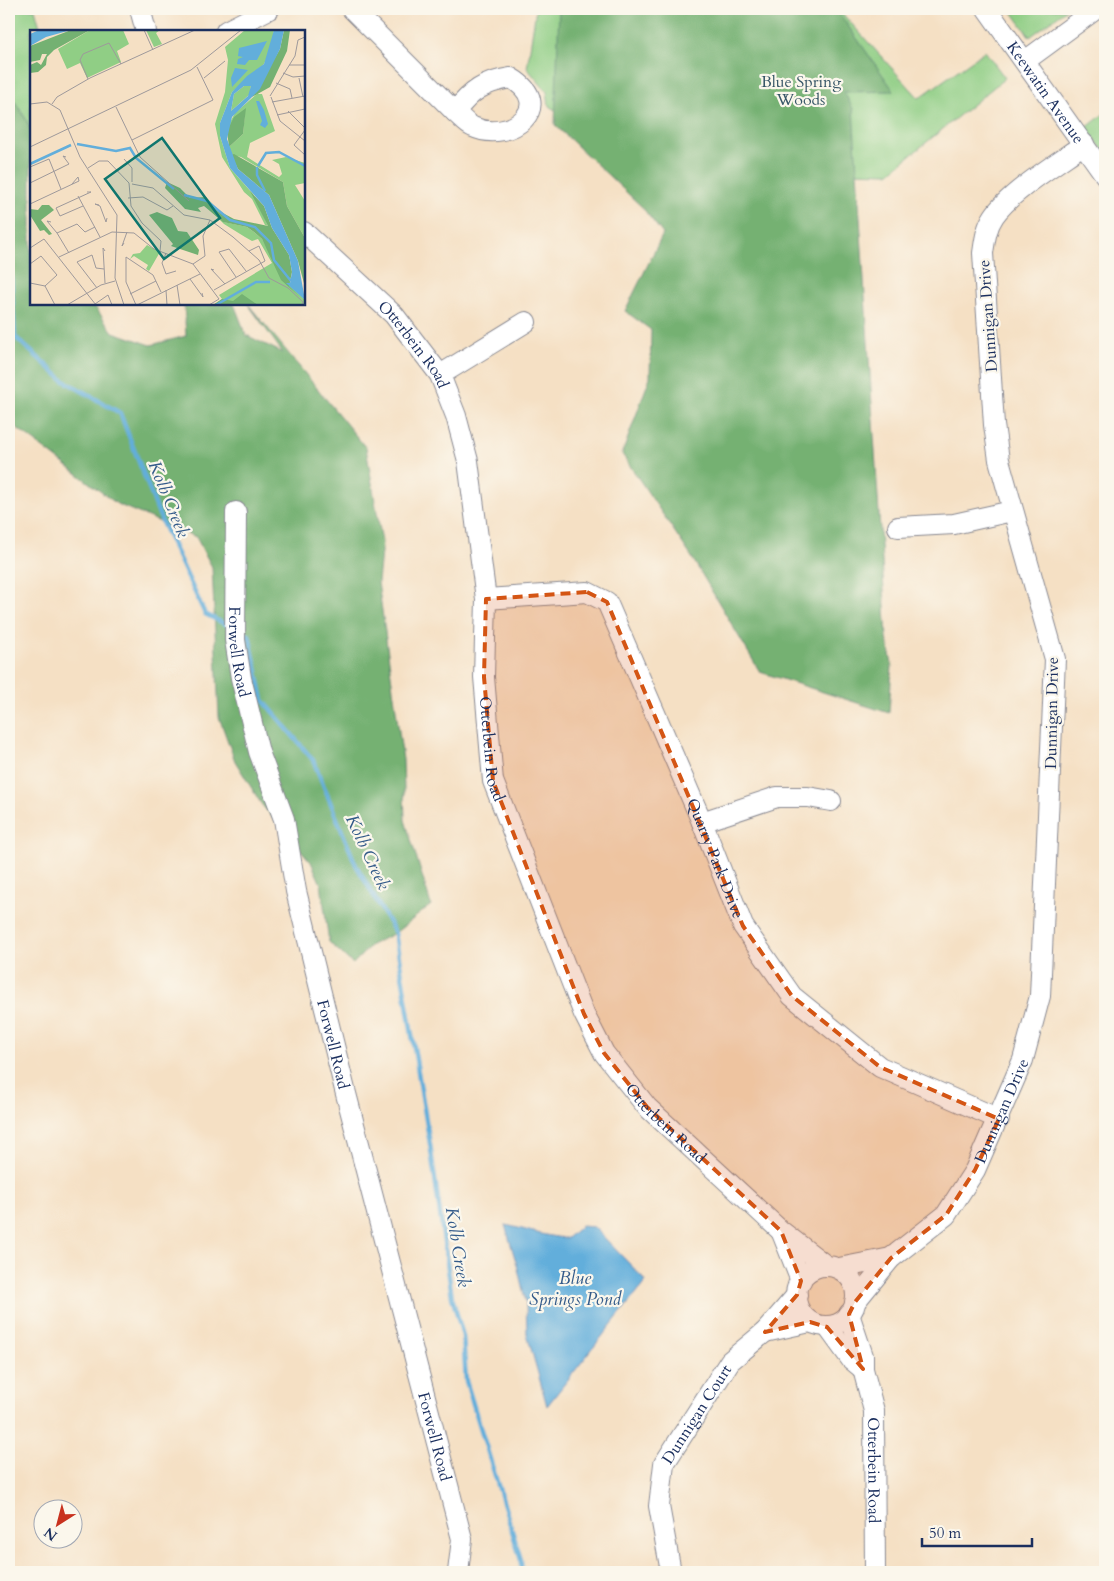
<svg xmlns="http://www.w3.org/2000/svg" width="1114" height="1581" font-family="Cardo,serif">
<style>
.green{fill:#90ce85;stroke:#567e72}
.forest{fill:#74b172;stroke:#487068}
.water{fill:#62aedb;stroke:#3e6e9c}
.lines{fill:none;stroke-linecap:round;stroke-linejoin:round}
.stream{stroke:#62aedb;stroke-width:4.5}
.minor-casing{stroke:#888891;stroke-width:22}
.minor{stroke:#fff;stroke-width:20}
.marked{fill:#d45514;fill-opacity:0.2;stroke:#d45514;stroke-width:4;stroke-dasharray:10 6;stroke-linejoin:round}
.labels{text-anchor:middle;stroke-width:4.5;stroke-linejoin:round;paint-order:stroke}
.park-label{font-size:16px;fill:#385768;stroke:#fbf7ec}
.street-label{font-size:16px;fill:#1b2f5e;stroke:#fbf7ec}
.water-label{font-size:18px;font-style:italic;fill:#345b8a;stroke:#fbf7ec}
.inset-river{fill:none;stroke:#62aedb;stroke-width:2.5}
.inset-road{fill:none;stroke:#9e999b;stroke-width:1}
.view{fill:#0f766e;fill-opacity:0.15;stroke:#0f766e;stroke-width:2.5}
.inset-edge{fill:none;stroke:#1b2f5e;stroke-width:2.5}
</style>
<rect width="100%" height="100%" fill="#fbf7ec"/>
<filter id="ink" filterUnits="userSpaceOnUse"><feTurbulence type="fractalNoise" baseFrequency=".02" numOctaves="2"/><feDisplacementMap in="SourceGraphic" scale="10" xChannelSelector="R" yChannelSelector="G"/><feConvolveMatrix kernelMatrix="1 2 1 2 8 2 1 2 1" color-interpolation-filters="sRGB"/></filter>
<filter id="wash" filterUnits="userSpaceOnUse"><feTurbulence type="fractalNoise" baseFrequency=".0096" numOctaves="4" result="noise"/><feDisplacementMap in="SourceGraphic" scale="20" xChannelSelector="R" yChannelSelector="G"/><feGaussianBlur stdDeviation="1.12" result="paint"/><feColorMatrix in="noise" values="0 0 0 0 0 0 0 0 0 0 0 0 0 0 0 0 0 1.4 0 .05"/><feComposite in="paint" operator="in"/></filter>
<g filter="url(#wash)">
<rect width="100%" height="100%" fill="#f5e0c4"/>
<g class="green">
<polygon points="9,9 35,9 41,31 31,31 31,133 27,121 9,92"/>
<polygon points="536,9 838,9 919,98 985,51 1005,78 889,173 641,167 549,106 547,92 527,68"/>
<polygon points="1010,9 1067,9 1030,37"/>
<polygon points="1105,113 1105,153 1086,128"/>
</g>
<g class="forest">
<polygon points="559,9 836,9 894,91 844,92 853,109 887,638 892,665 889,713 760,672 691,556 622,454 650,377 651,330 625,311 663,234 642,207 555,125"/>
<polygon points="9,92 27,121 31,133 31,304 93,304 113,332 151,345 186,336 184,304 234,304 246,335 283,353 248,304 366,448 382,542 378,582 403,760 405,820 431,905 395,933 371,945 353,964 329,942 321,884 311,862 262,805 235,761 219,717 212,567 196,537 117,504 9,422"/>
</g>
<path class="water" d="M505,1225C526,1229 545,1237 567,1238L581,1226L594,1227L646,1281L547,1406L527,1334L526,1303L517,1265Z"/>
<g class="lines">
<g class="stream">
<polyline points="9,247 15,337 63,380 120,413 162,522 205,614 229,626"/>
<polyline points="241,632 249,635 263,700 313,760 356,865 395,933 430,1144 452,1297 463,1336 466,1381 521,1560 521,1572"/>
</g>
</g>
</g>
<g filter="url(#ink)">
<g class="lines">
<g class="minor-casing">
<g id="minor">
<polyline points="140,9 146,31"/>
<polyline points="352,9 455,112"/>
<path id="s1" d="M987,9L1105,175"/>
<polyline points="226,31 269,9"/>
<polyline points="1025,61 1096,9"/>
<path d="M511,78C558,106 510,144 473,127C466,124 461,117 455,112C471,91 484,82 511,78Z"/>
<path id="s2" d="M304,232L394,315L440,375L456,416L468,461L486,599L484,677L493,781L584,1014L604,1053L647,1107L781,1231L825,1265"/>
<polyline points="440,375 526,322"/>
<path id="s3" d="M236,512L235,640L241,678L259,752L284,819L296,891L345,1090L462,1539L458,1572"/>
<polyline points="898,527 954,524 1012,511"/>
<path id="s4" d="M486,599L587,592L607,602L702,822L743,926L792,996L880,1067L999,1119"/>
<polyline points="702,822 777,797 808,797 831,801"/>
<polyline points="782,1233 801,1281"/>
<circle cx="826" cy="1296" r="30"/>
<polyline points="839,1268 891,1258"/>
<path id="s5" d="M855,1302L891,1258L946,1215L975,1170L1023,1060L1040,996L1055,659L999,460L994,425L983,253C985,240 986,228 994,216C1010,192 1059,162 1084,144"/>
<path id="s6" d="M849,1314L863,1356V1369L874,1411L875,1572"/>
<polyline points="827,1326 851,1359 863,1369"/>
<polyline points="765,1332 810,1322"/>
<path id="s7" d="M671,1572L659,1506L664,1464L730,1361L765,1332L797,1295"/>
</g>
</g>
<use href="#minor" class="minor"/>
</g>
</g>
<path class="marked" d="M587,592L607,602L743,926L792,996L880,1067L999,1119L975,1170L946,1215L891,1258L855,1302L849,1314L863,1369L827,1327L810,1322L765,1332L797,1295L801,1281L781,1231L647,1107L604,1053L584,1014L493,781L484,677L486,599Z"/>
<g class="labels">
<g class="park-label">
<text x="801" y="87">Blue Spring<tspan x="801" dy="18">Woods</tspan></text>
</g>
<g class="street-label">
<text dy="6" stroke="none"><textPath href="#s1" startOffset="102">Keewatin Avenue</textPath></text>
<text transform="translate(987 316) rotate(-94)" y="6">Dunnigan Drive</text>
<text dy="6" stroke="none"><textPath href="#s2" startOffset="158">Otterbein Road</textPath></text>
<text dy="6" stroke="none"><textPath href="#s3" startOffset="140">Forwell Road</textPath></text>
<text transform="translate(1051 713) rotate(-89)" y="6">Dunnigan Drive</text>
<text dy="6" stroke="none"><textPath href="#s2" startOffset="578">Otterbein Road</textPath></text>
<text dy="6" stroke="none"><textPath href="#s4" startOffset="402">Quarry Park Drive</textPath></text>
<text dy="6" stroke="none"><textPath href="#s3" startOffset="545">Forwell Road</textPath></text>
<text dy="6" stroke="none"><textPath href="#s5" startOffset="245">Dunnigan Drive</textPath></text>
<text dy="6" stroke="none"><textPath href="#s2" startOffset="998">Otterbein Road</textPath></text>
<text dy="6" stroke="none"><textPath href="#s7" startOffset="169">Dunnigan Court</textPath></text>
<text dy="6" stroke="none"><textPath href="#s3" startOffset="950">Forwell Road</textPath></text>
<text dy="6" stroke="none"><textPath href="#s6" startOffset="160">Otterbein Road</textPath></text>
</g>
<g class="water-label">
<text transform="translate(169 499) rotate(68)" y="6">Kolb Creek</text>
<text transform="translate(368 852) rotate(65)" y="6">Kolb Creek</text>
<text transform="translate(458 1247) rotate(81)" y="6">Kolb Creek</text>
<text x="575" y="1284">Blue<tspan x="575" dy="21">Springs Pond</tspan></text>
</g>
</g>
<g transform="translate(30 30)">
<rect width="275" height="275" fill="#f5e0c4"/>
<path d="M60,0H93L99,14L87,21L91,32L57,48L50,33L37,39L28,19ZM116,0H130L126,3L132,14L124,17ZM215,0H244L242,16L234,34L202,62L190,93V106L200,138L223,164L238,196L235,195L222,169L214,162L192,127L185,94L195,62L198,30L195,17ZM221,55L220,64L201,81L204,64L214,56ZM227,64H232L245,101L220,113L217,127L249,147L252,144L249,134L242,130L256,127L275,133V153L265,155L275,171V208L257,176L253,152L211,127L201,125L199,117L213,104L215,83L197,101L198,96L205,83ZM179,179L194,192L217,197L224,202L232,209L247,237L260,229V254L275,270V275H183L192,269L189,265L242,233L228,209L222,211L215,207L194,194ZM117,215L130,222L119,241L116,239L118,235L104,226L100,229L103,224L110,223Z" fill="#90ce85"/>
<path d="M41,0H60L24,20L17,27L16,35L8,42L0,43V35L7,32L11,35L17,24H12L10,30L0,32V16ZM254,0H260L257,21L240,57L222,67L250,19ZM216,78L213,104L199,117L197,101L204,87ZM204,124L253,152L257,176L275,208V257L268,231L239,165L208,139L201,125ZM137,152L150,158L160,168L176,167L189,181L204,189L238,196L220,161L234,176L242,198L259,225L262,242L259,256L271,268L251,250L232,209L224,202L217,197L193,192L174,176L168,178L171,182L155,179L135,158ZM12,175H19L24,180L11,190L22,204L19,205L14,200L10,201L0,185V179L8,180ZM127,182L142,188L148,201L157,202L169,220L168,225L141,216L143,214L119,185ZM212,264L228,275H183L192,269L203,271Z" fill="#74b172"/>
<path d="M41,0L16,7L0,16V4L7,1ZM244,0H254L250,19L230,59L202,87L197,109L208,139L239,165L268,231L275,270L256,253H260L262,242L259,225L242,198L234,176L200,138L190,106V93L202,62L217,46L234,34ZM221,56L218,66L201,81L204,64L214,56ZM237,11L227,30H219L215,35L207,34L208,29L213,27L208,26L209,18ZM205,38L218,40L202,57L201,48ZM226,71H229L234,80L238,94L235,98L230,95L232,91Z" fill="#62aedb" fill-rule="evenodd"/>
<path class="inset-river" d="M47,114L86,121L100,118L106,128L144,159M0,134L41,115M228,136L236,123L249,122L275,136M227,137V145L235,161M154,165L177,171L200,190L225,197L241,213L244,230L261,251M186,275L226,252H240"/>
<path class="inset-road" d="M114,0L123,20M259,35H275M253,43L263,47L275,46M174,48L195,31M269,48L273,67M58,49L50,30L53,24L79,13L91,34M246,53L260,59L262,68M240,66L265,26L268,10L275,7M241,67L250,91L275,111M242,72L275,66M0,74L17,72L30,80L50,127L87,185L85,248L94,275M22,74L27,67L60,48L165,0M86,77L110,127L159,171M258,81L275,98M247,85L275,79M275,100L264,115L275,125M102,110L183,70L167,37M0,117L161,40L211,0M94,129L102,138V152M0,137L19,129L31,159M58,138L69,131H78L99,153M0,153L39,134L33,126L36,127M99,153L101,176L112,193L131,211L130,221M102,154L123,158L154,185L180,190L203,207L229,230L239,248L258,258L273,272L272,275M48,166L70,207M98,168L113,167L137,180L143,176M0,174L49,151L48,147L42,154M69,175L65,174L70,176L76,192L77,188M53,176L30,186L26,178L61,162H57M21,192L17,191L27,203M94,213L92,216L97,202M0,218L14,209L66,275M75,221L73,218L75,253M39,223L27,203L47,194L55,202L65,197M136,223L132,233L136,244L146,241M29,227L82,202L104,203L124,219L163,234L189,269L179,275M0,234L11,226L27,245L15,256M163,234L175,226L173,206L180,190M184,240L181,239L195,254M206,247L189,222L199,219L216,241M160,249L173,267L172,263M0,253L15,256L25,275M147,255L150,275M67,258L47,232L62,225L66,238L74,239M136,260L137,275M184,260L235,231L229,216L219,221M100,264L126,251M65,274L78,265L82,275M37,275L71,255L85,251M106,275L96,252V227L123,245L131,262M107,275L170,244"/>
<path class="view" d="M132,108L190,188L134,229L75,149Z"/>
<rect width="275" height="275" class="inset-edge"/>
</g>
<rect width="1114" height="1581" fill="none" stroke="#fbf7ec" stroke-width="30"/>
<g transform="translate(58 1524) rotate(216)"><circle r="24" fill="#fbf7ec" stroke="#a1a7b3"/>
<path d="M0-4L9 19L0 12L-9 19Z" fill="#c8321e"/>
<text y="-8" font-size="14" font-weight="bold" text-anchor="middle" fill="#1b2f5e">N</text>
</g>
<path d="M922 1538v8h110v-8" fill="none" stroke="#1b2f5e" stroke-width="2.5"/>
<text x="929" y="1538" font-size="15" fill="#1b2f5e" stroke="#fbf7ec" stroke-width="4" paint-order="stroke">50 m</text>
</svg>
